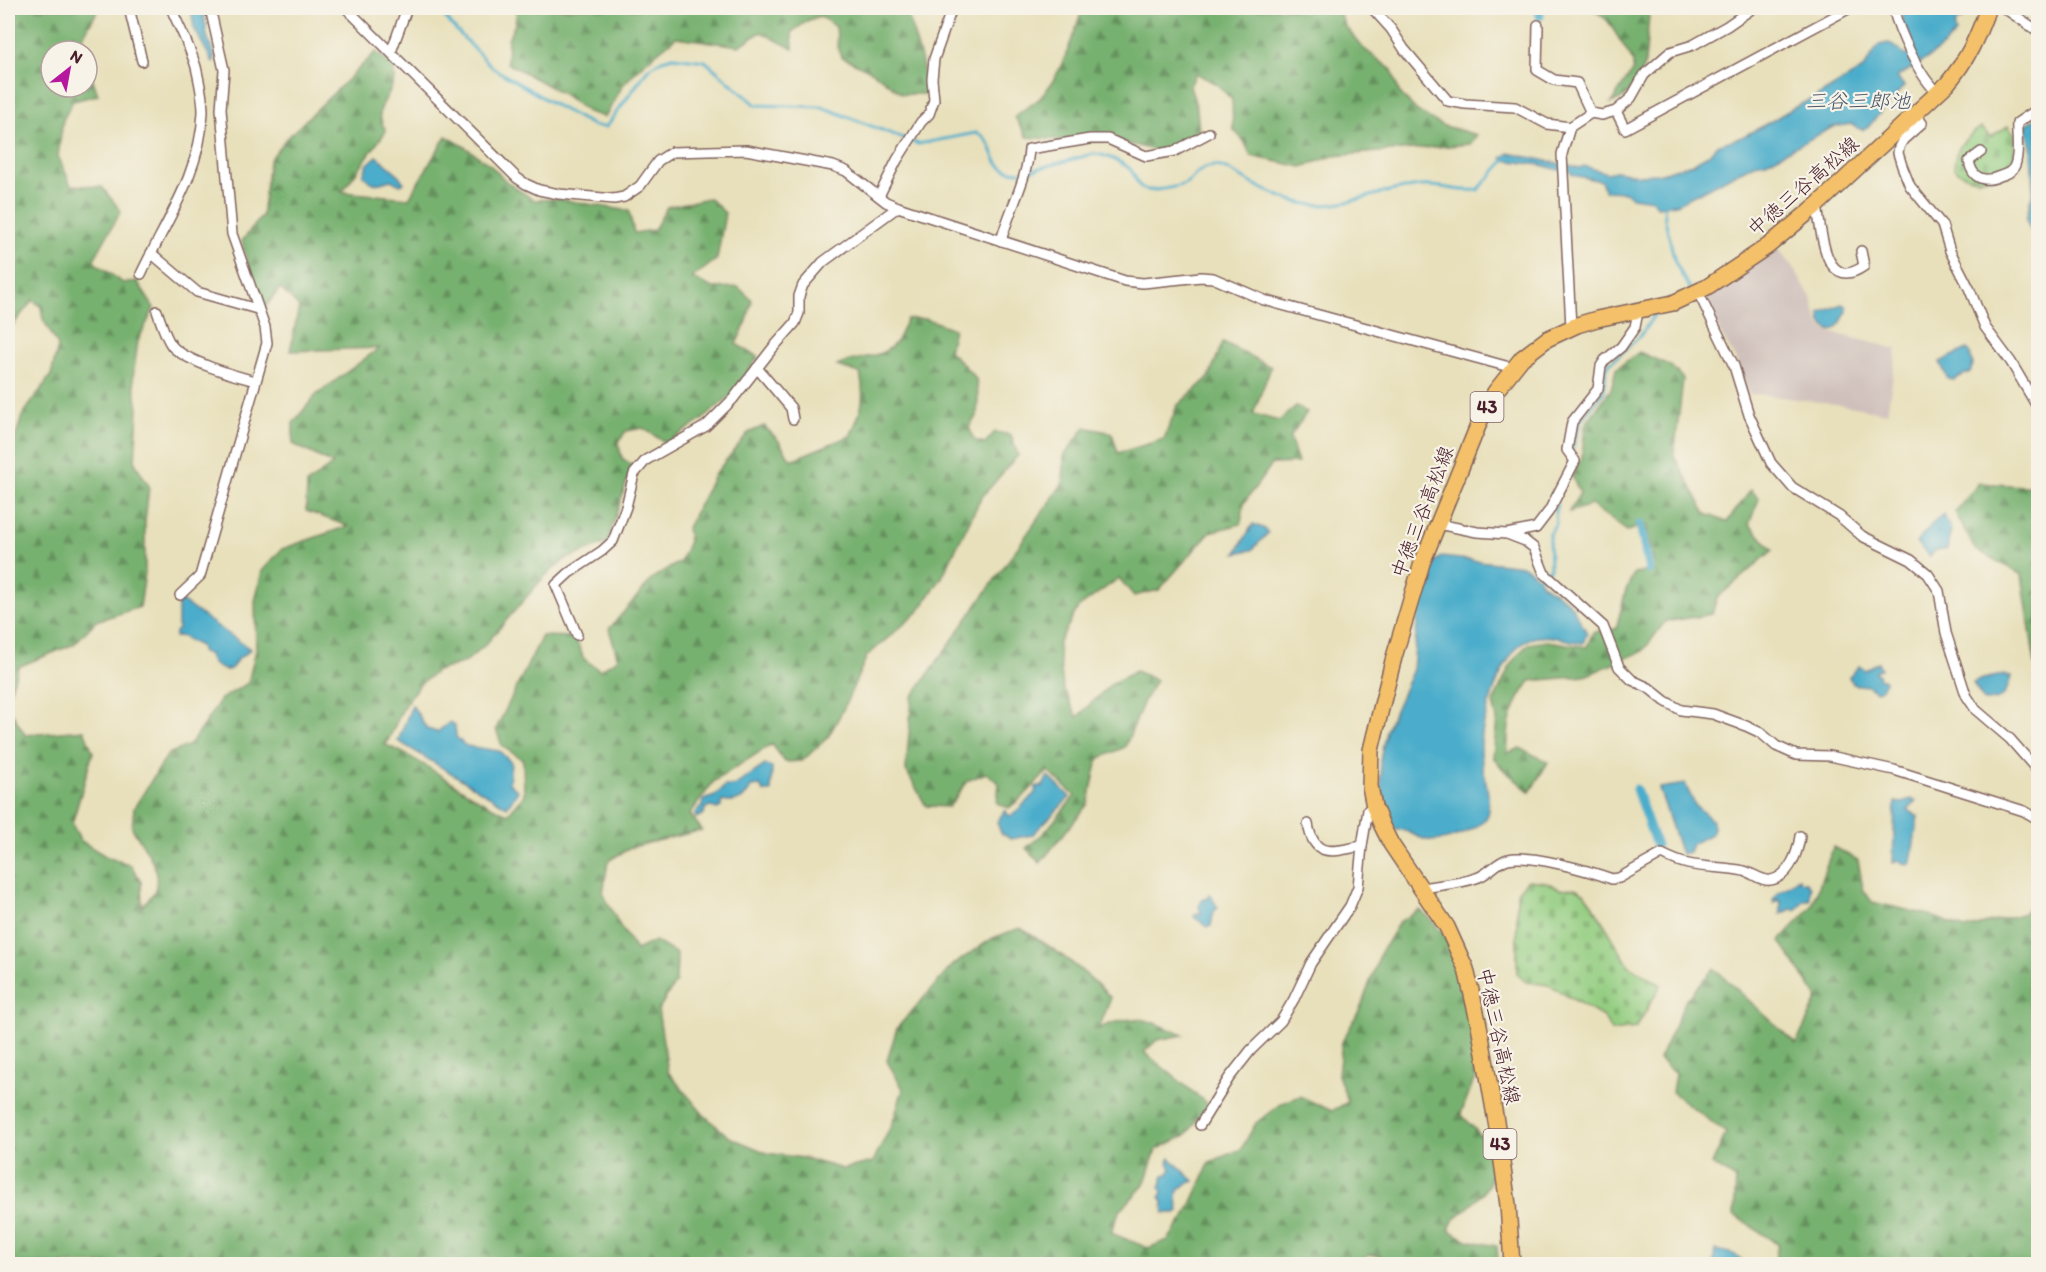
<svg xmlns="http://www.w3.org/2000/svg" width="2046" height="1272" font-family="Itim,'Klee One',sans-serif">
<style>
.industrial{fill:#cfc0bb}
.forest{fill:url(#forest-firs);stroke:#60684e;stroke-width:1.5}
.cemetery{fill:url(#cemetery-stones);stroke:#6f7656;stroke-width:1.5}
.water{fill:#4cadcb;stroke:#4b667b;stroke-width:1.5}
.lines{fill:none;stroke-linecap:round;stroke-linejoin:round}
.stream{stroke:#4cadcb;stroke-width:3}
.canal{stroke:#4cadcb;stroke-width:9}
.minor-casing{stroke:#81635d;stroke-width:12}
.primary-casing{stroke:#81635d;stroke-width:18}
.minor{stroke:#fff;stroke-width:9}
.primary{stroke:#f4c16a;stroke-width:15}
.labels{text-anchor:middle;stroke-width:4.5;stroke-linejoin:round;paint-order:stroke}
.shield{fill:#f7f3e8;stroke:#7e5f64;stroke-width:1.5}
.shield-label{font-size:18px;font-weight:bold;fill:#4a1f2b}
.street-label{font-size:20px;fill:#4a1f2b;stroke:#f7f3e8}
.water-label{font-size:21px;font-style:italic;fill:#4b586b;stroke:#f7f3e8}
</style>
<defs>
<pattern id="forest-firs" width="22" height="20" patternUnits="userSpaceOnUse" patternTransform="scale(1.5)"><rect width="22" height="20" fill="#77b170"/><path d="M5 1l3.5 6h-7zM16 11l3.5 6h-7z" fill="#648f5c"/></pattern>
<pattern id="cemetery-stones" width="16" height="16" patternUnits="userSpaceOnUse" patternTransform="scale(1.5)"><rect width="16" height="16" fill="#94ce82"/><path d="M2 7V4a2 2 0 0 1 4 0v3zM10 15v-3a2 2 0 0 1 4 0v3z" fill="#81b070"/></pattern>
</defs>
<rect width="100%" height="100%" fill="#f7f3e8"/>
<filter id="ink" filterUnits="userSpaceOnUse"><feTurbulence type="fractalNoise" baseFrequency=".0167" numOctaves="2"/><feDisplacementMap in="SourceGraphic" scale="12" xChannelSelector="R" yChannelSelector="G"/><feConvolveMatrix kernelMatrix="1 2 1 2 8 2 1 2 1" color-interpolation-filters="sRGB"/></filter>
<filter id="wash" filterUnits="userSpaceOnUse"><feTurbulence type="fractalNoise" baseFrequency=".008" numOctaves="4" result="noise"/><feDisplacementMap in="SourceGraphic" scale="24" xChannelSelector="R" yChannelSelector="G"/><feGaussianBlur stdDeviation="1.35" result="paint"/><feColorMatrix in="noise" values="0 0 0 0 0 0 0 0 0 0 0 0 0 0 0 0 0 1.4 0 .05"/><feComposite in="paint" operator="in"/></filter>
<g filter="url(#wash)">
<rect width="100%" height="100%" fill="#e8e0bb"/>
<polygon class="industrial" points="1777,248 1791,265 1811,297 1819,324 1829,332 1897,349 1887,413 1843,405 1758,394 1748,395 1735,357 1721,334 1705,301 1705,293"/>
<g class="forest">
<polygon points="8,8 99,8 80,42 83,51 51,51 51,87 87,87 87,63 98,95 73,101 63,120 58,156 71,185 102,187 121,211 93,261 123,283 137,281 154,308 138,341 133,377 138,409 135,463 149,486 145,522 145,573 140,607 96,621 74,644 18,667 8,698 8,450 15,439 22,416 51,375 58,346 43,319 41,307 33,300 8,331"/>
<polygon points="517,8 906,8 921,59 928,94 902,94 873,72 842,57 838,49 836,27 820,16 809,20 792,32 793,49 761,32 739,46 676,37 642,65 623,85 605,117 588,112 563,94 507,63 508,39 515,24"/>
<path d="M1083,8H1337L1345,26L1363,48L1392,70L1399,92L1417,111L1441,125L1477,135L1470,144L1333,156L1302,167L1251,156L1244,141L1233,129L1232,100L1218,85L1196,73L1190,86L1197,109L1199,132L1158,151L1117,141H1070L1027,137L1015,117C1022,109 1033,105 1041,97C1063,72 1072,38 1083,8Z"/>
<polygon points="1592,8 1647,8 1649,14 1645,63 1637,81 1625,97 1611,103 1633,70 1633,61 1608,21"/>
<path d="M376,52L394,66C394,72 395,80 392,86C384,106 373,109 386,131L342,192L409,198L446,136L465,147L490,165L508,183L534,200L558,199L629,211L634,233L654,230L667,207L709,198L725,213L717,259L692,278L713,288L738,287L752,300L747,321L736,344L758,357L731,395L702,420L666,443L643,428L626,431L618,443L622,458L632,465L607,543L564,560L543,578L485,645L465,662L437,671L420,684L405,704L386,745C430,763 464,796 508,814L524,795L523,760L502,746L496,729L542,636L575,637L584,659L600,670L618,659L609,629L654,577L680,562L689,541L687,528L715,474L748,433L764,426L779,441L791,460L850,436C861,413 866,399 860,373L837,366C854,356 880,360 894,344C900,338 903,326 907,319H927L954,329L949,351L964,365L976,379L978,396L977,415L969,427L974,440L985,443L995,432L1011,435L1018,455L981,498L942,577L918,612L867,656L843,710L828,737L802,761L785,762L772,744L714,781L690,814L702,830L632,847L608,861L603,893L620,926L636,950L655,941L677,954L676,982L658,1010L668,1072L703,1114L729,1137L767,1153L803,1158L843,1169L873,1162L893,1122L903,1089L887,1061L897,1028L953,965L993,938L1020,928C1054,948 1084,970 1111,998L1099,1028C1139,1012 1145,1019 1183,1035L1157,1040L1144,1052L1209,1105L1186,1135L1156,1150L1144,1185L1119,1212L1111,1233L1148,1248L1168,1240L1186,1215L1210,1162L1241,1149L1256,1123L1282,1103L1300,1096L1332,1111L1348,1102L1338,1075L1342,1042L1360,1009L1381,952L1399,922L1420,910C1432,920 1445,935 1453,949C1472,984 1474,1036 1478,1075L1473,1082L1461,1114C1493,1148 1512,1168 1470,1206C1460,1215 1453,1216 1449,1230L1467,1240L1497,1246L1498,1264H1408L1369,1254L1363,1264H8V706L25,735L84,730L93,752L72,824L81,841L107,857L131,865L141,882L142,906C147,901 152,896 155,890C162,868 143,846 132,828L134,808L168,754L190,745L221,699L248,683L256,650L255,601L262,571L282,549L348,526L306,511L307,484L333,464L293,444V423L315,396L379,348L290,351L299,307L280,288L260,314L242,241L262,216L269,161L285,140Z"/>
<polygon points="1223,342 1271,367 1253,414 1279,421 1296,406 1307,412 1290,437 1298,463 1272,464 1244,503 1241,524 1210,532 1159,590 1134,596 1119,578 1078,608 1058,644 1063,687 1077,717 1112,683 1136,671 1156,680 1144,701 1125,747 1098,759 1088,804 1040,863 1026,848 1044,833 1075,796 1048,771 1024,796 1009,808 997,803 999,783 986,773 967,781 949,807 926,806 906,770 912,697 1063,483 1064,456 1085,427 1112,433 1118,453 1164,439 1177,406 1209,377"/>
<path d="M1639,352L1671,366L1683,379L1674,456L1706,514L1727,522L1751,490L1759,499L1749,524L1773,550L1717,598L1712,614L1665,622L1643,651L1585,676L1530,681C1513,705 1506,723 1508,753L1520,748L1548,762L1530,792L1503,769L1493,757L1497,719L1493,703L1512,662L1528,644L1547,641L1587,647L1593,632L1616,629L1626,590L1634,573L1655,570L1646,525L1627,531L1591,505L1569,512L1580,493L1572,476L1582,458L1585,425L1611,389L1616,369Z"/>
<polygon points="1979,483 2038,487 2038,669 2035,664 2022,575 1975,549 1955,512"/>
<polygon points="1833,847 1858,860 1863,889 1872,902 1929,915 1965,929 2022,914 2038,896 2038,1264 1770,1264 1775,1261 1778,1244 1734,1215 1736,1179 1712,1164 1726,1133 1672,1092 1675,1074 1659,1059 1686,1000 1714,968 1796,1044 1818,998 1780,941 1812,906"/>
</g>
<g class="cemetery">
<path d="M2008,126L2015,135L2013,167C1990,178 1975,187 1954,168C1955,145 1964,140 1981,127L1990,137Z"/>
<polygon points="1528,880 1546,882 1560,889 1575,888 1584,893 1594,907 1629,966 1661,985 1636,1028 1612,1031 1603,1017 1549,985 1526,982 1517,974 1517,892"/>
</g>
<g class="water">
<polygon points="191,8 203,8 207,36 215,59 213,63 194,28"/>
<path d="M1900,8H1968L1963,19L1957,21L1954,26L1956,33C1939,53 1919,64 1897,77L1904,86L1869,126L1862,130L1851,124L1833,127L1766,162L1754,164L1677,204L1657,206L1653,200L1632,197L1625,192L1605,191L1601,181L1573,175L1568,170H1559L1541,165L1504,160L1502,158L1509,153L1580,168L1584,166L1607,173L1616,171L1639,175L1658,174L1692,164L1708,155L1717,145L1742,137L1765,125L1793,108L1818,96L1863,69L1879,45L1889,43L1905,55H1909L1915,50L1906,34Z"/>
<polygon points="2038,117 2038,251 2034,250 2033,235 2026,220 2033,190 2031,146 2025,125"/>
<path d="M377,156L397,173L404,183L400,185L391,180C375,184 376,187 363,175L368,164Z"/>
<polygon points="1843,304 1846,306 1847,311 1838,327 1831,331 1821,323 1820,313"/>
<polygon points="1967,349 1969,351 1973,365 1970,372 1953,380 1948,379 1940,362"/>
<polygon points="1944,515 1951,530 1947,549 1935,551 1930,556 1916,543 1932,524"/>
<polygon points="1253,524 1265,529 1268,533 1252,550 1236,553"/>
<path d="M1441,557L1524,566L1532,571L1543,585L1565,599L1572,607L1587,633L1583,643C1567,641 1546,632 1529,639C1502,651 1480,722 1481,749C1481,775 1492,788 1487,817C1478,830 1443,844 1427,840C1415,837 1405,828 1392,828L1382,800L1380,761L1386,731L1413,669L1419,603L1433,563Z"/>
<path d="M177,598L250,649C245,657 241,655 236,661C234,664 233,668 230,669C221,673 210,662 209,654L202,653L200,646L181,636L175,637V632L178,629V604L175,601Z"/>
<polygon points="1878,662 1881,669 1876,670 1875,673 1878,674 1879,679 1883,679 1885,681 1880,690 1875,691 1868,686 1853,684 1849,677 1859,666 1865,670"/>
<path d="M2003,675L2011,677C2005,695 2006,700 1984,701L1973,683L1983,679Z"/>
<polygon points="412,705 427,729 437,732 450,722 455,725 456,737 466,746 499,751 511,762 509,783 518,791 507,807 398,741"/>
<path d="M765,765L772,767L771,792H764L760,786L751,787C745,800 735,804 722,801L721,807L717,809L709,806L705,809L704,814L696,818L695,814L702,806L703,800L715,796L725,786H734Z"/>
<polygon points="1048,776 1070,797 1032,835 1011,839 1001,833 997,822 1005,810 1009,816 1014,814 1035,793 1036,787 1043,786"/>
<polygon points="1685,784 1695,805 1713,821 1713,829 1711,834 1692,844 1689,852 1681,854 1659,788"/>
<polygon points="1911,799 1916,801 1908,810 1918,816 1911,862 1909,865 1899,861 1893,863 1895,802 1902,803"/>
<polygon points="1799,878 1801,882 1806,882 1810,887 1810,900 1804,900 1796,910 1791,909 1781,914 1781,903 1778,899 1774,903 1773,900 1777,894"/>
<polygon points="1210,894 1218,908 1214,911 1211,926 1208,927 1194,917 1196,913 1201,914 1199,906 1203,899 1207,899"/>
<path d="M1170,1158L1194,1181C1175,1187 1175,1193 1179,1211L1176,1213H1164L1163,1201L1160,1197L1162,1191L1160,1188L1164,1175L1168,1174L1171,1169L1168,1162Z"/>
<path d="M1715,1250C1727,1252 1739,1253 1744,1264H1713Z"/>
</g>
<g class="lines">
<g class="stream">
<path d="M438,8L455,29L493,68L555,105L594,126L606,127L649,68L662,60L673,57L705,61L756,105L822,107L918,144L976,133C1001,142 984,172 1021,172"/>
<path d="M1028,171L1093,154C1104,154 1123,162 1131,170C1136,177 1137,189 1148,190C1154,191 1178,187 1184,184C1195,179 1197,167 1214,166C1224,166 1232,172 1239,176C1258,187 1281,199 1302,203C1338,211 1370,193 1405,188C1414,187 1424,185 1432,186C1448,187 1462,192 1478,190L1507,158"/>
<polyline points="1664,202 1665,219 1675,262 1689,288"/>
<polyline points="1571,453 1581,420 1603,393 1605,385 1606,370 1609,364 1640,336 1656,312"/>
<polyline points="1538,578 1550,568 1549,533 1556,524 1555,511 1557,505"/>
</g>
<g class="canal">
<polyline points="1539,8 1540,16"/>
<polyline points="1640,524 1649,570"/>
<polyline points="1636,789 1656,845"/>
</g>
</g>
</g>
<g filter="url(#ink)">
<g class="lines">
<g class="minor-casing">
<g id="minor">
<polyline points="129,8 142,61"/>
<polyline points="346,8 517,178 526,184 539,190 559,194 614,199 624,197 640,186 658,161 672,152 746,150 833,166 846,171 886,202 898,207 1125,281 1143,283 1201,277 1213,278 1264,300 1513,368"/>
<polyline points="1372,8 1391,29 1404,49 1448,101 1465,104 1515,107 1547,124 1570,127"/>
<path d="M1893,8C1899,31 1919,77 1938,93"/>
<polyline points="2004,8 2038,31"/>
<polyline points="1538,25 1537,70 1554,80 1577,83 1591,113"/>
<polyline points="391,52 407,8"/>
<polyline points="1616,111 1631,98 1644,75 1670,52 1693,45 1727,26 1753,8"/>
<polyline points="1915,114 1922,123 1903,140 1899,147 1898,153 1902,166 1910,186 1942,225 1950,251 1969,288 1985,327 2011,362 2038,408"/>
<path d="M1981,152L1969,161C1972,179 1985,183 2000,176C2007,174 2012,172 2015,165C2020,152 2016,136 2017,123L2038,109"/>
<polyline points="879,196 897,160 921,122 929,114 934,100 932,79 934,59 952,8"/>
<path d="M1817,205C1821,230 1824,294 1864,266L1861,251"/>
<path d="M1001,241C1009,210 1027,181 1029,149L1090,139H1108L1146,156L1175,151L1209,133"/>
<polyline points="151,253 197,292 257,309"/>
<path d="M141,274C165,223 201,172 203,112C203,99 199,80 196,67C190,47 179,27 171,8"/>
<polyline points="1698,292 1734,366 1749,415 1771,463 1792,487 1839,516 1862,536 1911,560 1928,574 1939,591 1946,633 1966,695 1976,710 2010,739 2038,771"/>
<path d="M157,311C161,322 165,337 172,346C185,361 235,376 255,381"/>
<polyline points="1571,327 1562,154 1570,127 1591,113 1602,115 1616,111 1625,129 1850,8"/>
<polyline points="757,368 791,408 793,419"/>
<polyline points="1438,524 1477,532 1507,534 1525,541 1534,548 1544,573 1603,626 1619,667 1632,680 1649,688 1665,701 1681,710 1713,714 1746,726 1761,733 1776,746 1796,755 1830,756 1894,770 2024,811 2038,819"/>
<polyline points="1507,534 1536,528 1549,511 1575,461 1567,450 1572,422 1598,389 1601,366 1605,360 1621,347 1635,327 1638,312"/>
<polyline points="180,595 200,576 267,343 265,327 232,234 221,109 224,70 210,8"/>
<polyline points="577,635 556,585 569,573 602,551 613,541 626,507 634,474 646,460 706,426 733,399 772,349 795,323 799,313 799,296 803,285 823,262 898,207"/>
<path d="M1308,824C1314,860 1334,851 1362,846"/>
<path d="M1421,888C1439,885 1459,884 1476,878C1488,875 1496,862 1508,859C1530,854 1590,871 1612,879L1619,878L1662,854C1670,858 1679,862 1688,864C1707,868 1726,867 1744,871C1752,873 1763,882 1771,880C1790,876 1798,852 1800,836"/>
<polyline points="1200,1125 1229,1078 1251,1050 1281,1021 1294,999 1311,963 1350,906 1358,887 1362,846 1368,810 1374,807"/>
</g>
</g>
<g class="primary-casing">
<path id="primary" d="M1512,1264L1508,1205L1498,1133L1479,1025L1466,969L1447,927L1391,844L1382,826L1374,807L1370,786L1371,750L1380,713L1394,657L1422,563L1482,416L1495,392L1522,358L1547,339L1577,325L1597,319L1673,303L1707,287L1768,246L1817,205L1947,84C1968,59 1977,38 1988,8"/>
</g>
<use href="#minor" class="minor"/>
<use href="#primary" class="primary"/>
</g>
</g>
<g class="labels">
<g class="shield">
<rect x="1470.5" y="392" width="33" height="30" rx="4.5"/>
<rect x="1483.5" y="1129" width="33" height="30" rx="4.5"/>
</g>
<g class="shield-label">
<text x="1487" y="413">43</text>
<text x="1500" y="1150">43</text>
</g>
<g class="street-label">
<text transform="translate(1803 186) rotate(-41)" y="7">中徳三谷高松線</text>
<text transform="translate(1422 512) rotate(-69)" y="7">中徳三谷高松線</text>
<text transform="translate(1499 1036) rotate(78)" y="7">中徳三谷高松線</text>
</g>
<g class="water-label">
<text x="1858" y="108">三谷三郎池</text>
</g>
</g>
<rect width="2046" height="1272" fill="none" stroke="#f7f3e8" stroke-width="30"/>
<g transform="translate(69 69) rotate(31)"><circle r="28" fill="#f7f3e8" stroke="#b29e9c" stroke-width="1.5"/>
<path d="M0-4.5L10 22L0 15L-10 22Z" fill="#b5179e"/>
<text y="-9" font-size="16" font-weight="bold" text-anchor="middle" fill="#4a1f2b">N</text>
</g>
</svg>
